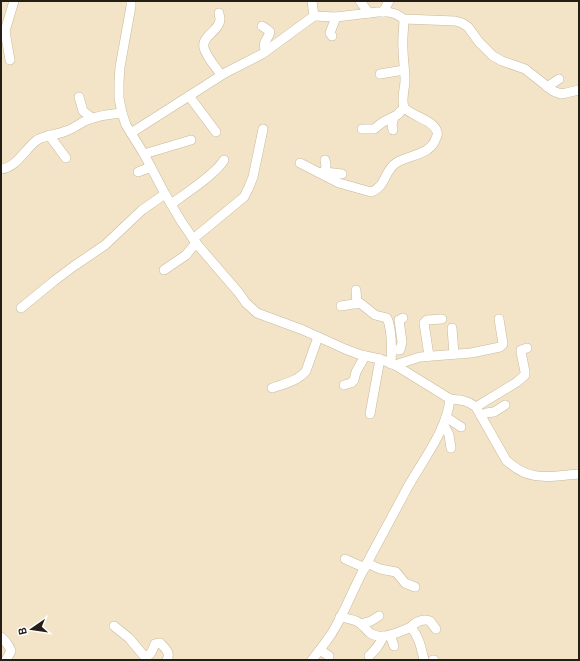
<svg xmlns="http://www.w3.org/2000/svg" width="580" height="661" font-family="'DM Sans',sans-serif">
<style>
.lines{fill:none;stroke-linecap:round;stroke-linejoin:round}
.minor-casing{stroke:#c7b99d;stroke-width:10}
.minor{stroke:#fff;stroke-width:9}
</style>
<rect width="100%" height="100%" fill="#f3e4c7"/>
<g class="lines">
<g class="minor-casing">
<g id="minor">
<path d="M131,1V6L120,67L119,83V98L122,113L126,125L144,154L165,194L181,221L196,243L239,293L246,303L257,313L303,330L345,349L361,355L380,359L395,365L434,389L450,399C447,431 420,464 405,492C392,517 378,542 365,567C353,589 345,612 332,633C326,642 319,651 312,660"/>
<polyline points="360,1 369,13"/>
<polyline points="383,12 389,1"/>
<path d="M219,13C219,15 220,17 220,19C220,31 201,36 204,48C207,58 216,67 221,75"/>
<polyline points="314,16 336,17 378,12 388,12 396,14 404,19 455,21 462,23 468,27 479,42 493,56 502,61 525,69 553,91 561,94 566,93 579,90"/>
<path d="M262,26L268,30L270,32C268,40 261,42 266,51"/>
<polyline points="5,31 10,60"/>
<polyline points="332,36 330,33 336,17"/>
<polyline points="1,37 5,31 14,1"/>
<polyline points="380,74 404,70"/>
<polyline points="547,87 559,79"/>
<polyline points="189,96 216,132"/>
<polyline points="79,97 83,111 92,118"/>
<polyline points="362,129 374,129 383,122 397,115 404,108"/>
<polyline points="393,130 392,125 394,117"/>
<polyline points="131,133 225,73 262,54 314,16 312,1"/>
<polyline points="49,135 66,158"/>
<polyline points="144,154 191,140"/>
<polyline points="325,160 326,165 325,172"/>
<path d="M300,163L339,183L371,192C386,187 384,171 396,163C409,155 431,155 436,138C437,136 438,135 437,132C435,120 408,115 404,107C401,99 405,88 405,80C405,70 403,59 403,49C402,39 404,29 404,19"/>
<path d="M1,169C16,168 25,149 37,140C46,135 56,135 66,131C73,129 79,124 85,121C96,116 110,114 122,113"/>
<polyline points="138,172 151,167"/>
<polyline points="320,173 325,172 342,174"/>
<path d="M171,204C185,194 216,174 224,160"/>
<polyline points="193,239 244,197 249,187 253,177 263,129"/>
<polyline points="164,270 186,255 196,243"/>
<polyline points="356,290 357,304"/>
<path d="M341,306L360,303L375,315L387,318C392,329 392,351 391,364"/>
<polyline points="21,308 54,281 74,266 105,245 142,210 165,194"/>
<polyline points="452,328 454,354"/>
<polyline points="392,350 400,350 402,342 399,320 403,318"/>
<polyline points="429,356 424,323 427,320 442,319"/>
<polyline points="395,365 420,357 471,353 500,347 503,344 499,319"/>
<polyline points="344,385 351,383 354,380 356,372 365,356"/>
<path d="M272,388C283,384 298,381 306,371L318,337"/>
<path d="M450,399C461,400 467,400 476,407L506,460C530,483 550,476 579,474"/>
<polyline points="476,407 517,382 525,375 525,372 521,352 521,350 527,348"/>
<polyline points="370,414 380,359"/>
<polyline points="481,416 486,413 494,412 505,405"/>
<polyline points="446,417 461,427"/>
<polyline points="444,425 449,435 451,448"/>
<polyline points="345,559 365,568"/>
<polyline points="367,563 380,569 396,572 405,583 415,587"/>
<path d="M340,617C345,618 351,619 356,621C362,623 365,629 370,633C381,641 400,632 411,627C419,637 421,647 424,660"/>
<polyline points="361,624 371,621 379,616"/>
<path d="M114,626L129,638L144,656C152,656 152,650 155,644L160,643C165,648 171,653 167,660"/>
<path d="M411,627C415,622 424,618 430,621C432,623 434,627 436,629"/>
<polyline points="390,635 394,646"/>
<path d="M1,637C6,642 9,645 11,651L6,660"/>
<polyline points="320,650 329,656"/>
<path d="M369,656C375,650 381,644 383,636"/>
<polyline points="433,660 434,660"/>
</g>
</g>
<use href="#minor" class="minor"/>
</g>
<rect width="580" height="661" fill="none" stroke="#241e14" stroke-width="4"/>
<g transform="translate(32 629) rotate(257)" stroke="#ffffff" stroke-width="3" paint-order="stroke">
<path d="M0-3L7 15L0 10L-7 15Z" fill="#241e14"/>
<text y="-6" font-size="11" font-weight="bold" text-anchor="middle" fill="#241e14">B</text>
</g>
</svg>
